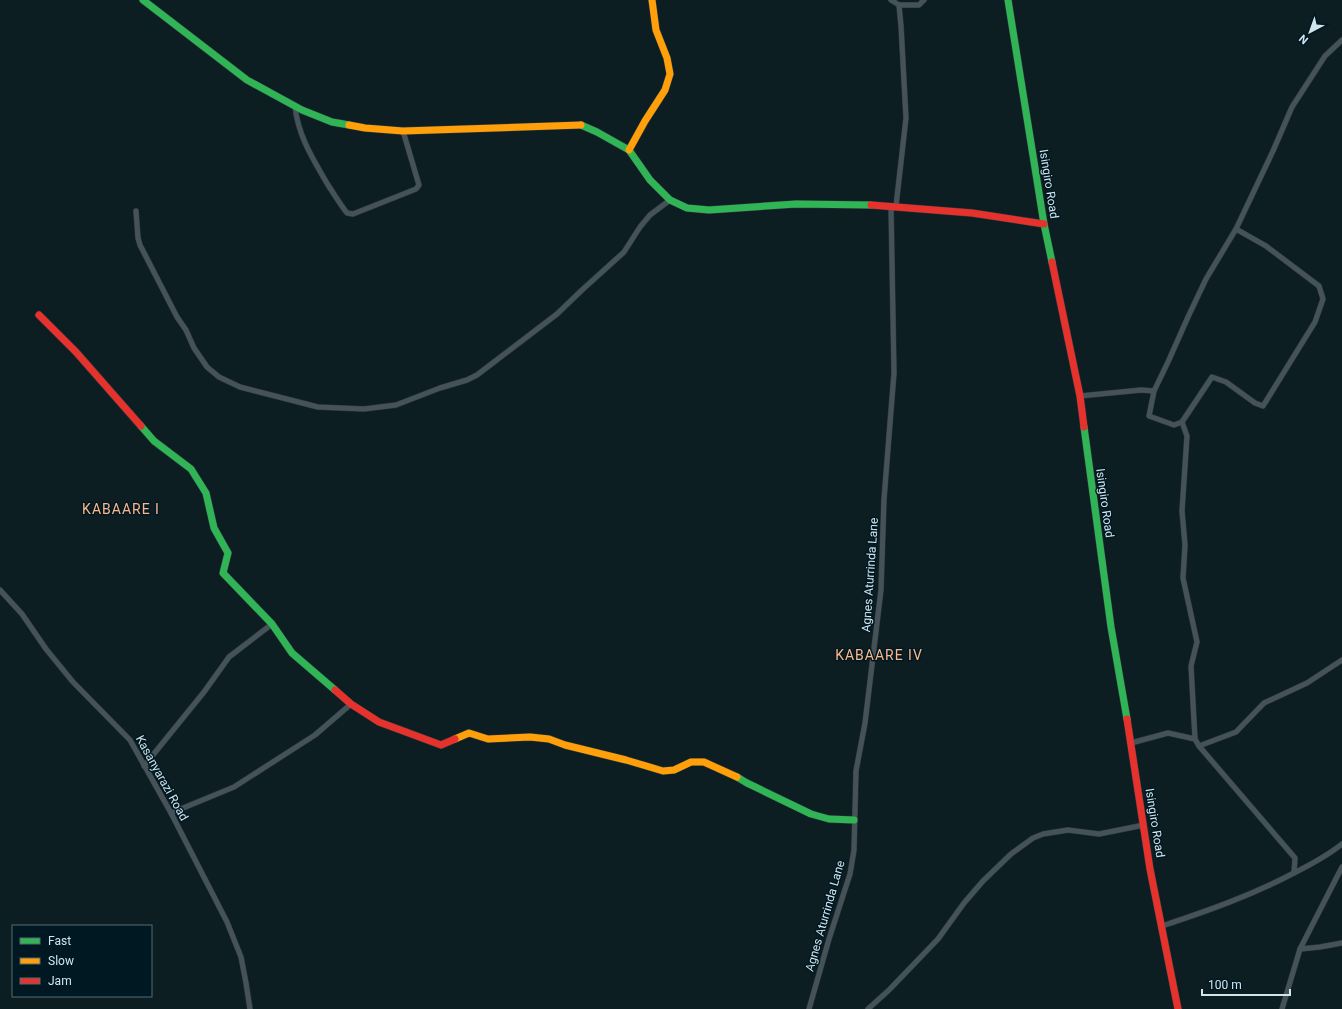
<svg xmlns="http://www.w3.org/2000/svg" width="1342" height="1009" font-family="Roboto,sans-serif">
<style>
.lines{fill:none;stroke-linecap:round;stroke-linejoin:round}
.street-casing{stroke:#2d383d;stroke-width:6}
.fast-casing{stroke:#2d383d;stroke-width:8}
.slow-casing{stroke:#2d383d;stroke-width:8}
.jam-casing{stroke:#2d383d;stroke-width:8}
.street{stroke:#455359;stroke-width:5}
.fast{stroke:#30b455;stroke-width:7}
.slow{stroke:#ff9f0a;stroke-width:7}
.jam{stroke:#e5322d;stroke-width:7}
.labels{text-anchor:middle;stroke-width:3;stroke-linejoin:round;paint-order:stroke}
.street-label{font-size:12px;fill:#d1e5ee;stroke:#001822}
.quarter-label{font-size:14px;letter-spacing:1px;fill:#fdb68b;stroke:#001822}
</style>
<rect width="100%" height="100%" fill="#0d1e23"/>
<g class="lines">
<g class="street-casing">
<g id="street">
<polyline points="891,0 899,5 901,26 906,118 896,206"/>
<polyline points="899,5 919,5 924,0"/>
<path d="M295,106C298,136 313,159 328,185C334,194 340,204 347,213L353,214L416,189L419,185L403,131"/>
<polyline points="136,211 138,238 140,245 177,317 186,330 194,348 207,367 219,377 240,387 318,407 364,409 396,405 440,388 467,380 477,375 557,314 582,290 624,252 640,227 650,215 670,200"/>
<polyline points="1154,391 1149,416 1174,425 1182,422 1212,377 1226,382 1255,403 1263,406 1315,322 1323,299 1319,286 1266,246 1236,229"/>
<polyline points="1080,396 1141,390 1154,391 1168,362 1188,317 1206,279 1236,229 1273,151 1292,107 1325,56 1342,40"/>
<polyline points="1182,422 1187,436 1182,511 1185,545 1183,578 1197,642 1191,666 1195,739"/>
<polyline points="0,590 22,614 46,649 73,682 130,740 171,813 227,922 241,957 246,983 250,1009"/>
<polyline points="1131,743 1168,733 1195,739 1199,746 1295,858 1294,873"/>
<polyline points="1199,746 1236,732 1264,703 1307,683 1342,660"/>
<polyline points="144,766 204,692 229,657 272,624"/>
<polyline points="171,813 234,787 315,735 351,704"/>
<path d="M1162,926C1207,911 1250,896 1292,874C1310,865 1327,856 1342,844"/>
<polyline points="1300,949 1320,947 1342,943"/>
<polyline points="809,1009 829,939 850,874 854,850 856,771 865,723 881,590 884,499 894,373 891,206"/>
<polyline points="868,1009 889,990 938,939 964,903 983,881 1011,854 1033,838 1043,834 1068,830 1099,834 1144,825"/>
<polyline points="1282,1009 1300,949 1342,867"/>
</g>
</g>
<g class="fast-casing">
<g id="fast">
<polyline points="143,0 247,80 302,110 332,122 349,125"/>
<polyline points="1008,0 1044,224 1052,262"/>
<polyline points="581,125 597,132 629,150 650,180 670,200 687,208 709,210 796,204 871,205"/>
<polyline points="141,426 154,441 191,469 206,493 214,528 228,553 223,573 272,624 292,653 335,690"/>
<polyline points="1084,427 1111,627 1127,719"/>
<polyline points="737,777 747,783 811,814 829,819 854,820"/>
</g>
</g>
<g class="slow-casing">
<g id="slow">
<polyline points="349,125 365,128 403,131 581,125"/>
<polyline points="629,150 645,121 665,90 670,74 667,58 656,30 652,0"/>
<polyline points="455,739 469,733 488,739 530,737 549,739 565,745 626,760 663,771 674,770 691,762 704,762 737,777"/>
</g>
</g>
<g class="jam-casing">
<g id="jam">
<polyline points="871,205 972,213 1044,224"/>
<polyline points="1052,262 1080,396 1084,427"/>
<polyline points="39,315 76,352 141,426"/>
<polyline points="335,690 351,704 379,722 441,745 455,739"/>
<polyline points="1127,719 1150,869 1178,1009"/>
</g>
</g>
<use href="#street" class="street"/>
<use href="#fast" class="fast"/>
<use href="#slow" class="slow"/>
<use href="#jam" class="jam"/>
</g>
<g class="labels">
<g class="street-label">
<text transform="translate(1049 184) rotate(81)" y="4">Isingiro Road</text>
<text transform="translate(1105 503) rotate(82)" y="4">Isingiro Road</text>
<text transform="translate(870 575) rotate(-86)" y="4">Agnes Aturrinda Lane</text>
<text transform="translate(162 778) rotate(61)" y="4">Kasanyarazi Road</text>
<text transform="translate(1155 823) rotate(81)" y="4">Isingiro Road</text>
<text transform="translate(825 916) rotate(-74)" y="4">Agnes Aturrinda Lane</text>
</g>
<g class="quarter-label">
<text x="121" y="514">KABAARE I</text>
<text x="879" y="660">KABAARE IV</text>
</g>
</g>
<rect x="12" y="925" width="140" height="72" fill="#001822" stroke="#546a74"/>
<rect x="20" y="938" width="20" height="6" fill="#30b455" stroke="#546a74"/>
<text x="48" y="945" font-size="12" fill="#d1e5ee">Fast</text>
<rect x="20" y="958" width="20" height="6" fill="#ff9f0a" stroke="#546a74"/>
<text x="48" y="965" font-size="12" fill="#d1e5ee">Slow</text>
<rect x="20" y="978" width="20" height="6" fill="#e5322d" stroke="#546a74"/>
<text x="48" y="985" font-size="12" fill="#d1e5ee">Jam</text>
<g transform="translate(1310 32) rotate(221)" stroke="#001822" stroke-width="3" paint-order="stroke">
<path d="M0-3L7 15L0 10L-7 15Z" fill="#d1e5ee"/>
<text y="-6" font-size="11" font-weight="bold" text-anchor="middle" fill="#d1e5ee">N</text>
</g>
<path d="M1202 989v6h88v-6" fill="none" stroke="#d1e5ee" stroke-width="2"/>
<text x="1208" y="989" font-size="12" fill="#d1e5ee" stroke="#001822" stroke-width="3" paint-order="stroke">100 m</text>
</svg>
